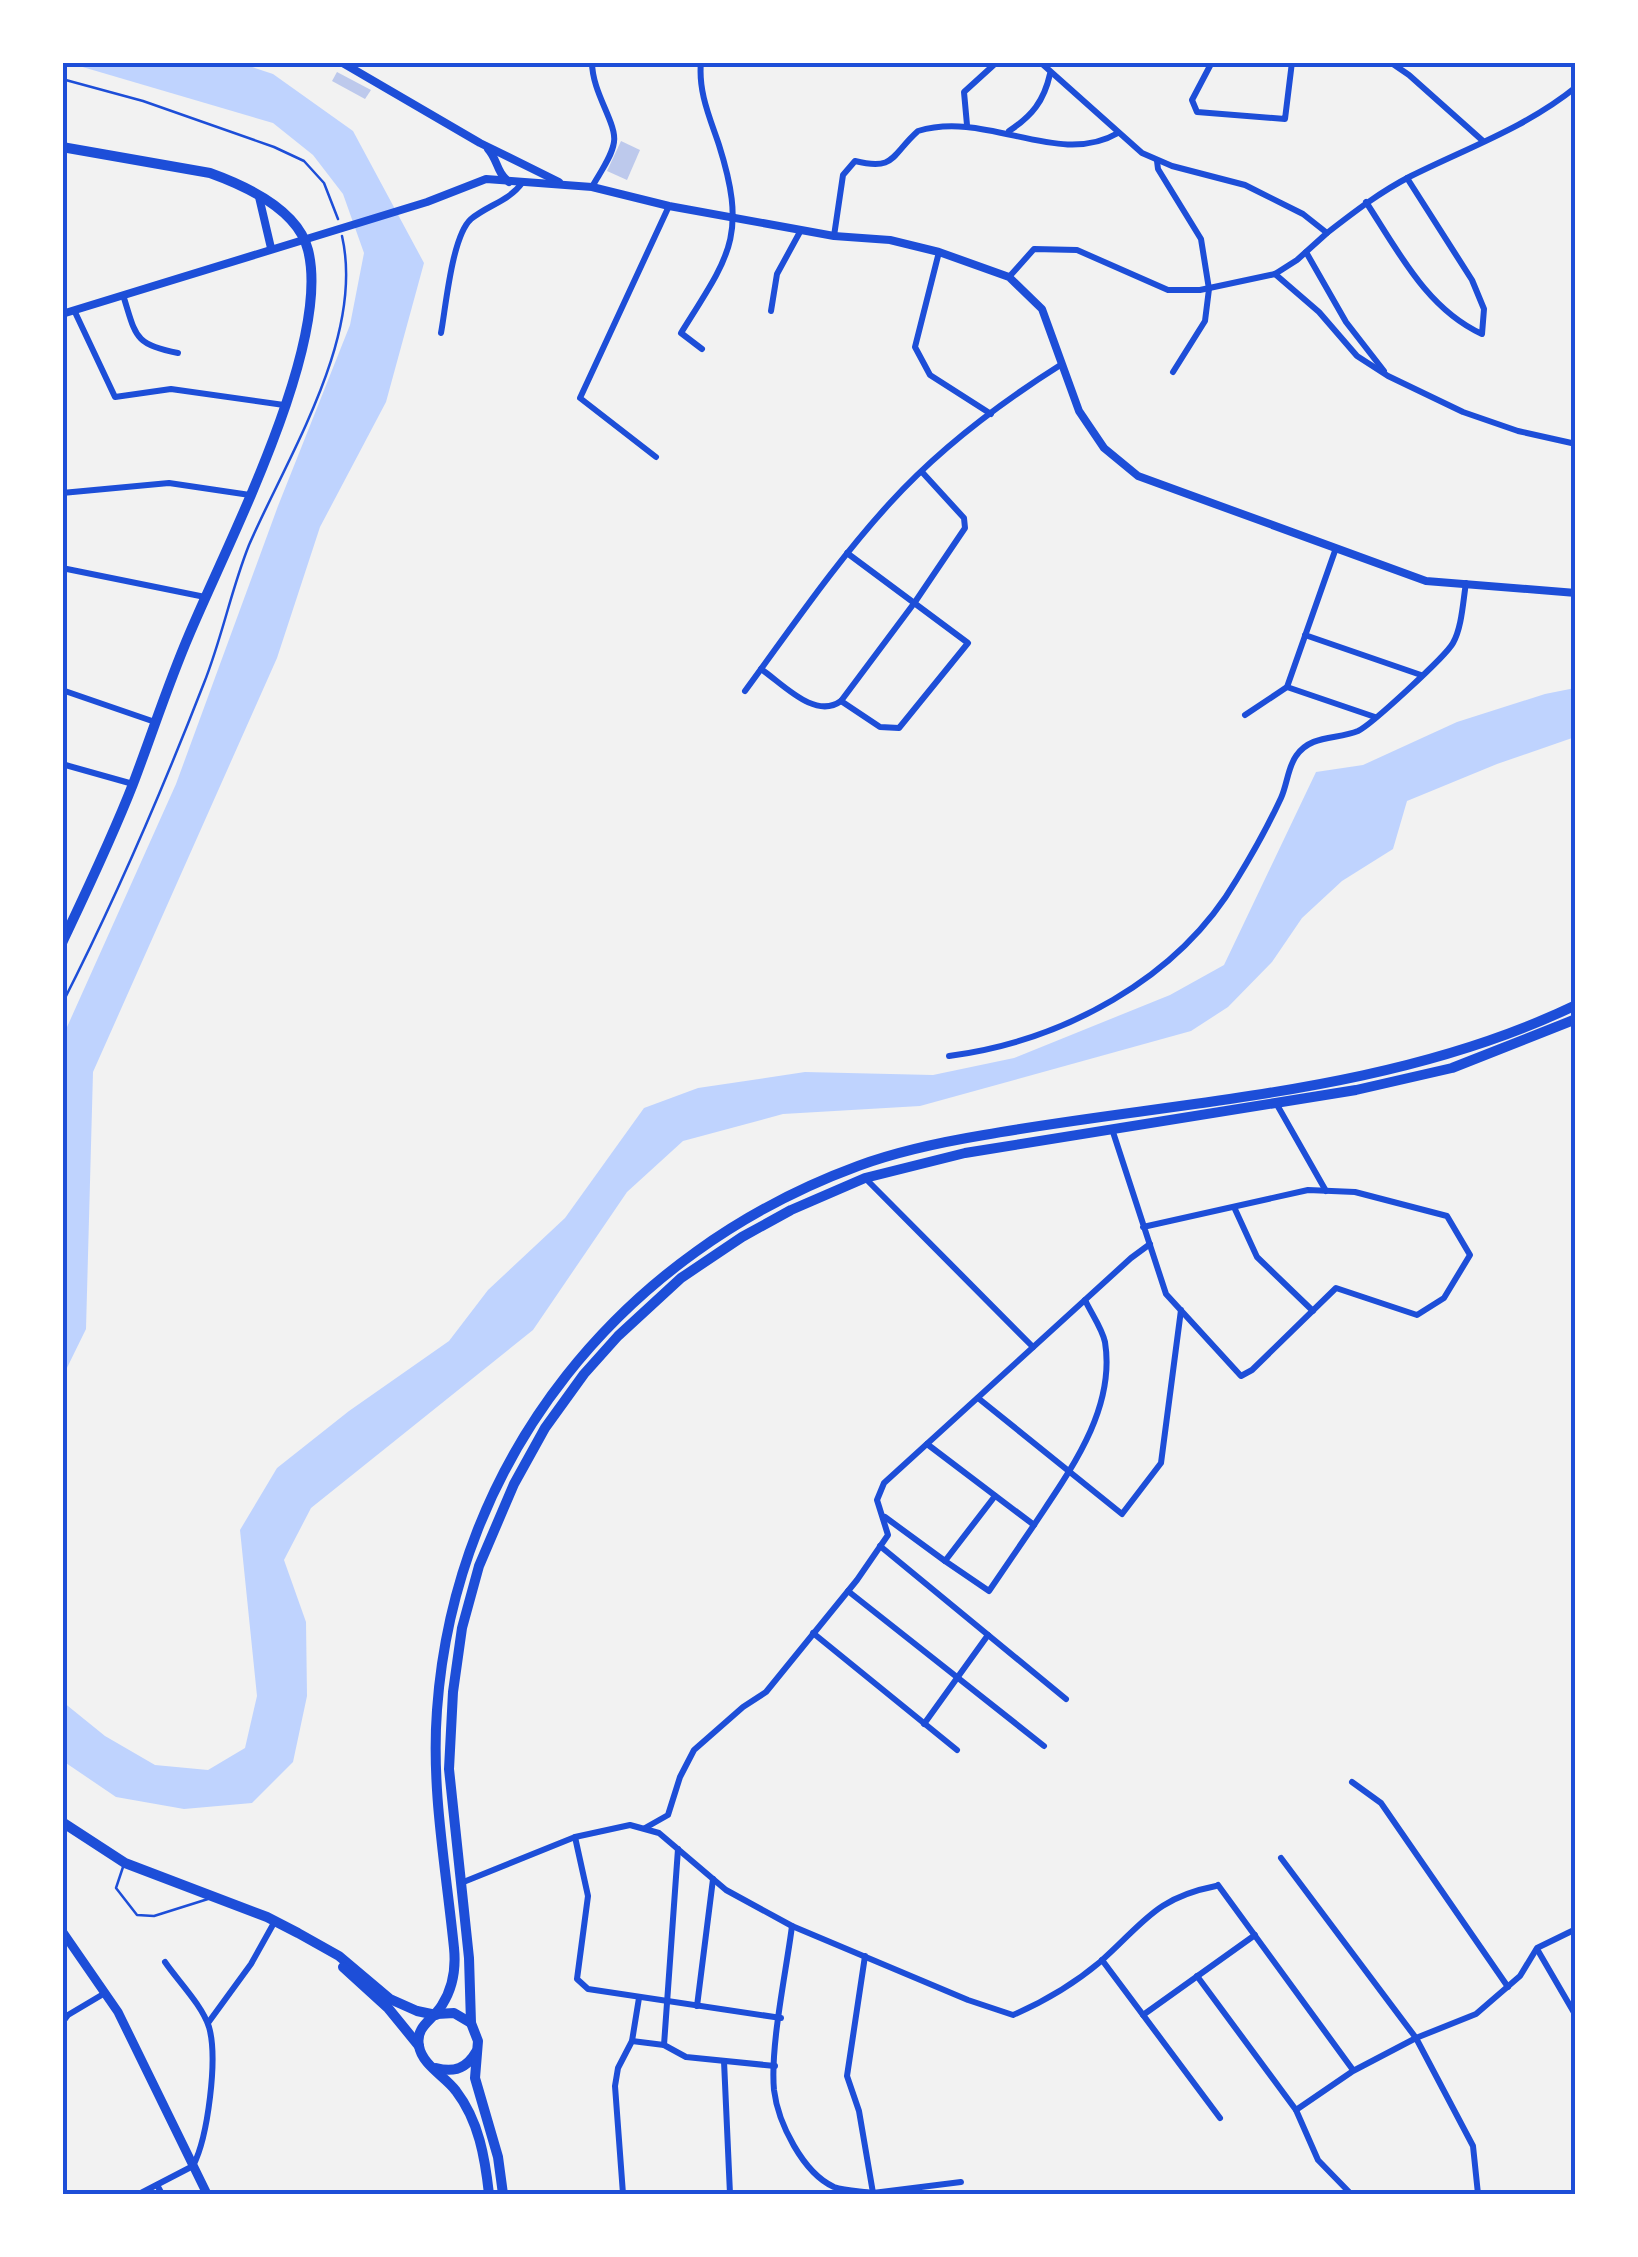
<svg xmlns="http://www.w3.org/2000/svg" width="1638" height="2257" font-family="'Open Sans',sans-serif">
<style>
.water{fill:#bfd3fe}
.building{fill:#bdc9ec}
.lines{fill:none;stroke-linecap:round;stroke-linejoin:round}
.path{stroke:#1d4ed8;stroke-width:2.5}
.service{stroke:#1d4ed8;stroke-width:2.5}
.minor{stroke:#1d4ed8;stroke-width:6}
.tertiary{stroke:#1d4ed8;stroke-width:8}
.secondary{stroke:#1d4ed8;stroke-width:9}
.primary{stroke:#1d4ed8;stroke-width:10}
.trunk{stroke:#1d4ed8;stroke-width:10}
.neatline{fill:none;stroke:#1d4ed8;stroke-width:4}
</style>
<rect width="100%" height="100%" fill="#f2f2f2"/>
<g class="water">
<polygon points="69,63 240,63 273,74 353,131 424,263 386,402 320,527 277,658 93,1072 86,1329 63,1376 63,1036 176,784 278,506 350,325 364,253 343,194 313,155 273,123"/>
<polygon points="1575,688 1575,737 1497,764 1407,801 1393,849 1342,881 1302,918 1272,962 1228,1007 1191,1031 920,1106 783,1114 683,1141 627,1192 533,1330 311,1508 284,1560 306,1622 307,1696 293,1762 252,1803 184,1809 116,1797 63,1761 63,1702 105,1736 155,1765 208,1770 245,1748 257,1696 240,1530 277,1468 349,1411 449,1341 488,1290 565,1218 644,1108 698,1088 805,1072 933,1075 1014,1058 1170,995 1224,965 1316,772 1363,765 1457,722 1545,694"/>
</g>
<g class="building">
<polygon points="337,72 371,90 365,99 332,81"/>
<polygon points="621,141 640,150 627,180 607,171"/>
</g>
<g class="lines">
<g class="path">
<polyline points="62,79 143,101 274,147 304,161 324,183 338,219"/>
<path d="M62,1004C115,900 162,791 204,683C222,638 231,590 249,545C288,455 365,337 342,236"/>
</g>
<polyline class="service" points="124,1864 116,1888 137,1915 154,1916 208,1899"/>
<g class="minor">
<path d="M592,62C592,93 617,123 614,142C612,157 599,174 592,187"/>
<path d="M701,62C698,92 710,118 719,145C748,237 729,256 681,333L702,349"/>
<polyline points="1212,62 1192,100 1197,112 1285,119 1292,62"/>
<polyline points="1390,62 1409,75 1483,141"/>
<polyline points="967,125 964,92 997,62"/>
<path d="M1009,131C1032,116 1044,101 1050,74"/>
<polyline points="1157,161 1158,169 1201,239 1209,289 1205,321 1173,372"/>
<path d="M1366,202C1398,251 1427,309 1482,334L1484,309L1472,280L1407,178"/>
<path d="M1327,233C1354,212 1380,192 1411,176C1467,148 1527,127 1576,87"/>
<path d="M834,236L843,175L855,161C896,171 891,155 918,131C987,110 1058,168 1118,133"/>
<polyline points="939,252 915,347 930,375 991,414"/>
<polyline points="1306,252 1346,322 1384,371"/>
<polyline points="1275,274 1319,312 1357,356 1388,376 1463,412 1518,431 1576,444"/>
<polyline points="1009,277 1034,249 1077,250 1168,290 1200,290 1275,274 1297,260 1327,233 1303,214 1245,185 1172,166 1142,153 1040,62"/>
<path d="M123,295C136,335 133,345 178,353"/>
<polyline points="74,310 115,397 171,389 284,405"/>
<polyline points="771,311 777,274 801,230"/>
<path d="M441,333C446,306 452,236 471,219C488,205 509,201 522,183"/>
<polyline points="656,457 580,398 669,206"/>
<polyline points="62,493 169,483 250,495"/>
<polyline points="62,568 205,597"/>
<polyline points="1305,635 1421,675"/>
<path d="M761,669C783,684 815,720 841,701L915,602L965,528L964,518L922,472"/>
<polyline points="1287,687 1375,717"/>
<polyline points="62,690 155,722"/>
<path d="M745,691C792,627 836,562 890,503C939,449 1000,403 1062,364"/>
<polyline points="841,701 880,727 899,728 968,643 847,553"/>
<polyline points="1245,715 1287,687 1336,548"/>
<polyline points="62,764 133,784"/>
<path d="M949,1056C1062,1041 1178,980 1237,879C1253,853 1268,826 1281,798C1287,785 1288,767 1296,756C1311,734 1337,740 1358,731C1371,725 1446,656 1453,643C1462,627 1463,601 1466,583"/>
<polyline points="1276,1103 1326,1191"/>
<polyline points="1112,1129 1166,1294 1241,1376 1252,1370 1336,1288 1417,1315 1444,1298 1470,1255 1447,1216 1355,1192 1308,1190 1143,1227"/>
<polyline points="866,1179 1033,1347"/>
<polyline points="1234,1207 1257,1257 1313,1311"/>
<polyline points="978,1398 1122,1514 1161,1463 1181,1310"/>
<path d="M927,1444L1034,1525C1069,1472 1116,1410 1105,1342C1102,1328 1091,1313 1085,1300"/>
<polyline points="885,1517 945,1561 995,1496"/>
<polyline points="880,1546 1066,1699"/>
<polyline points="945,1561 989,1591 1034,1525"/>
<polyline points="848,1591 1044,1746"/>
<polyline points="813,1633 957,1750"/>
<polyline points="924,1724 988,1635"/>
<polyline points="1352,1782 1381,1803 1508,1987"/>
<polyline points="645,1828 668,1815 680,1777 694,1750 743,1707 766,1692 857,1580 888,1535 877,1500 884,1483 1131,1258 1150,1244"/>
<polyline points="575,1837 588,1896 577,1979 588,1989 781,2018"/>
<polyline points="678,1849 664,2045 686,2057 775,2066"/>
<polyline points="1281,1858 1416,2038 1473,2146 1478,2194"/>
<path d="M461,1883L575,1837L630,1825L659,1833L726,1890L792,1926L968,2000L1013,2015C1043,2002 1075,1983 1100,1962C1144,1923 1155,1898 1216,1886"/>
<polyline points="1218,1885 1353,2070"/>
<path d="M792,1926C786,1973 770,2046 774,2090C778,2123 803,2173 834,2187C846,2191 861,2191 873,2193"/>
<polyline points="1537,1949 1576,2016"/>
<polyline points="865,1956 847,2076 859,2111 873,2193 961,2182"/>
<polyline points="1102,1960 1220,2118"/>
<polyline points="1197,1976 1296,2110 1318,2160 1351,2194"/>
<polyline points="697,2006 713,1879"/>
<polyline points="1143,2015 1255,1935"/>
<polyline points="62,2023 68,2015 105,1993"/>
<polyline points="208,2023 251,1964 275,1921"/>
<polyline points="632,2041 664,2045"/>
<polyline points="724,2061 730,2194"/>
<polyline points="1296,2110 1353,2071 1416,2038 1476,2014 1520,1976 1537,1948 1576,1929"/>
<polyline points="157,2185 162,2194"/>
<path d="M139,2194L193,2166C208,2137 218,2058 209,2027C202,2005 178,1981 165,1962"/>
<polyline points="623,2194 615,2086 618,2068 632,2041 639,1998"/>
</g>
<g class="tertiary">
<polyline points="341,62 480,143 559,182"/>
<path d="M488,149C498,160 496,172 509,182"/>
<polyline points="259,197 271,248"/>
<polyline points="62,314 427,202 486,179 592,187 669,206 834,236 890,240 939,252 1009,277 1042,309 1079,411 1104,448 1138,476 1426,581 1576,593"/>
</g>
<polyline class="secondary" points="62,1931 118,2012 207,2194"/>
<g class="primary">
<path d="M62,147L210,173C246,186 298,210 308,250C332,344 227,544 189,635C168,684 152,734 133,784C112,838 87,890 62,943"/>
<polyline points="62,1822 125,1863 267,1917 298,1933 339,1956 390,1999 417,2011 436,2015"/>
<polyline points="343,1967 388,2008 419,2046"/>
</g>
<g class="trunk">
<polyline points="437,2014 454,2013 471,2023"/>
<path d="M436,2068C454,2073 467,2068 476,2052"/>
<path d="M489,2194C485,2158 479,2121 456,2091C446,2077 422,2065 419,2046C415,2026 433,2020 442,2005C453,1988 456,1968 454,1948C446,1868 431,1790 437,1710C455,1457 624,1252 858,1166C898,1151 942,1142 984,1135C1182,1100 1391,1094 1576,1005"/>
<polyline points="503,2194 498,2157 475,2078 478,2041 471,2023 469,1958 449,1769 453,1692 462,1628 479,1566 514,1484 545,1428 584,1374 618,1336 681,1278 742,1237 791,1210 865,1178 965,1153 1356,1090 1452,1068 1576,1019"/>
</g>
</g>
<rect width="1638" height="2257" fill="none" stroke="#ffffff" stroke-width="130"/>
<rect x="65" y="65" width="1508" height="2127" class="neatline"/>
</svg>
